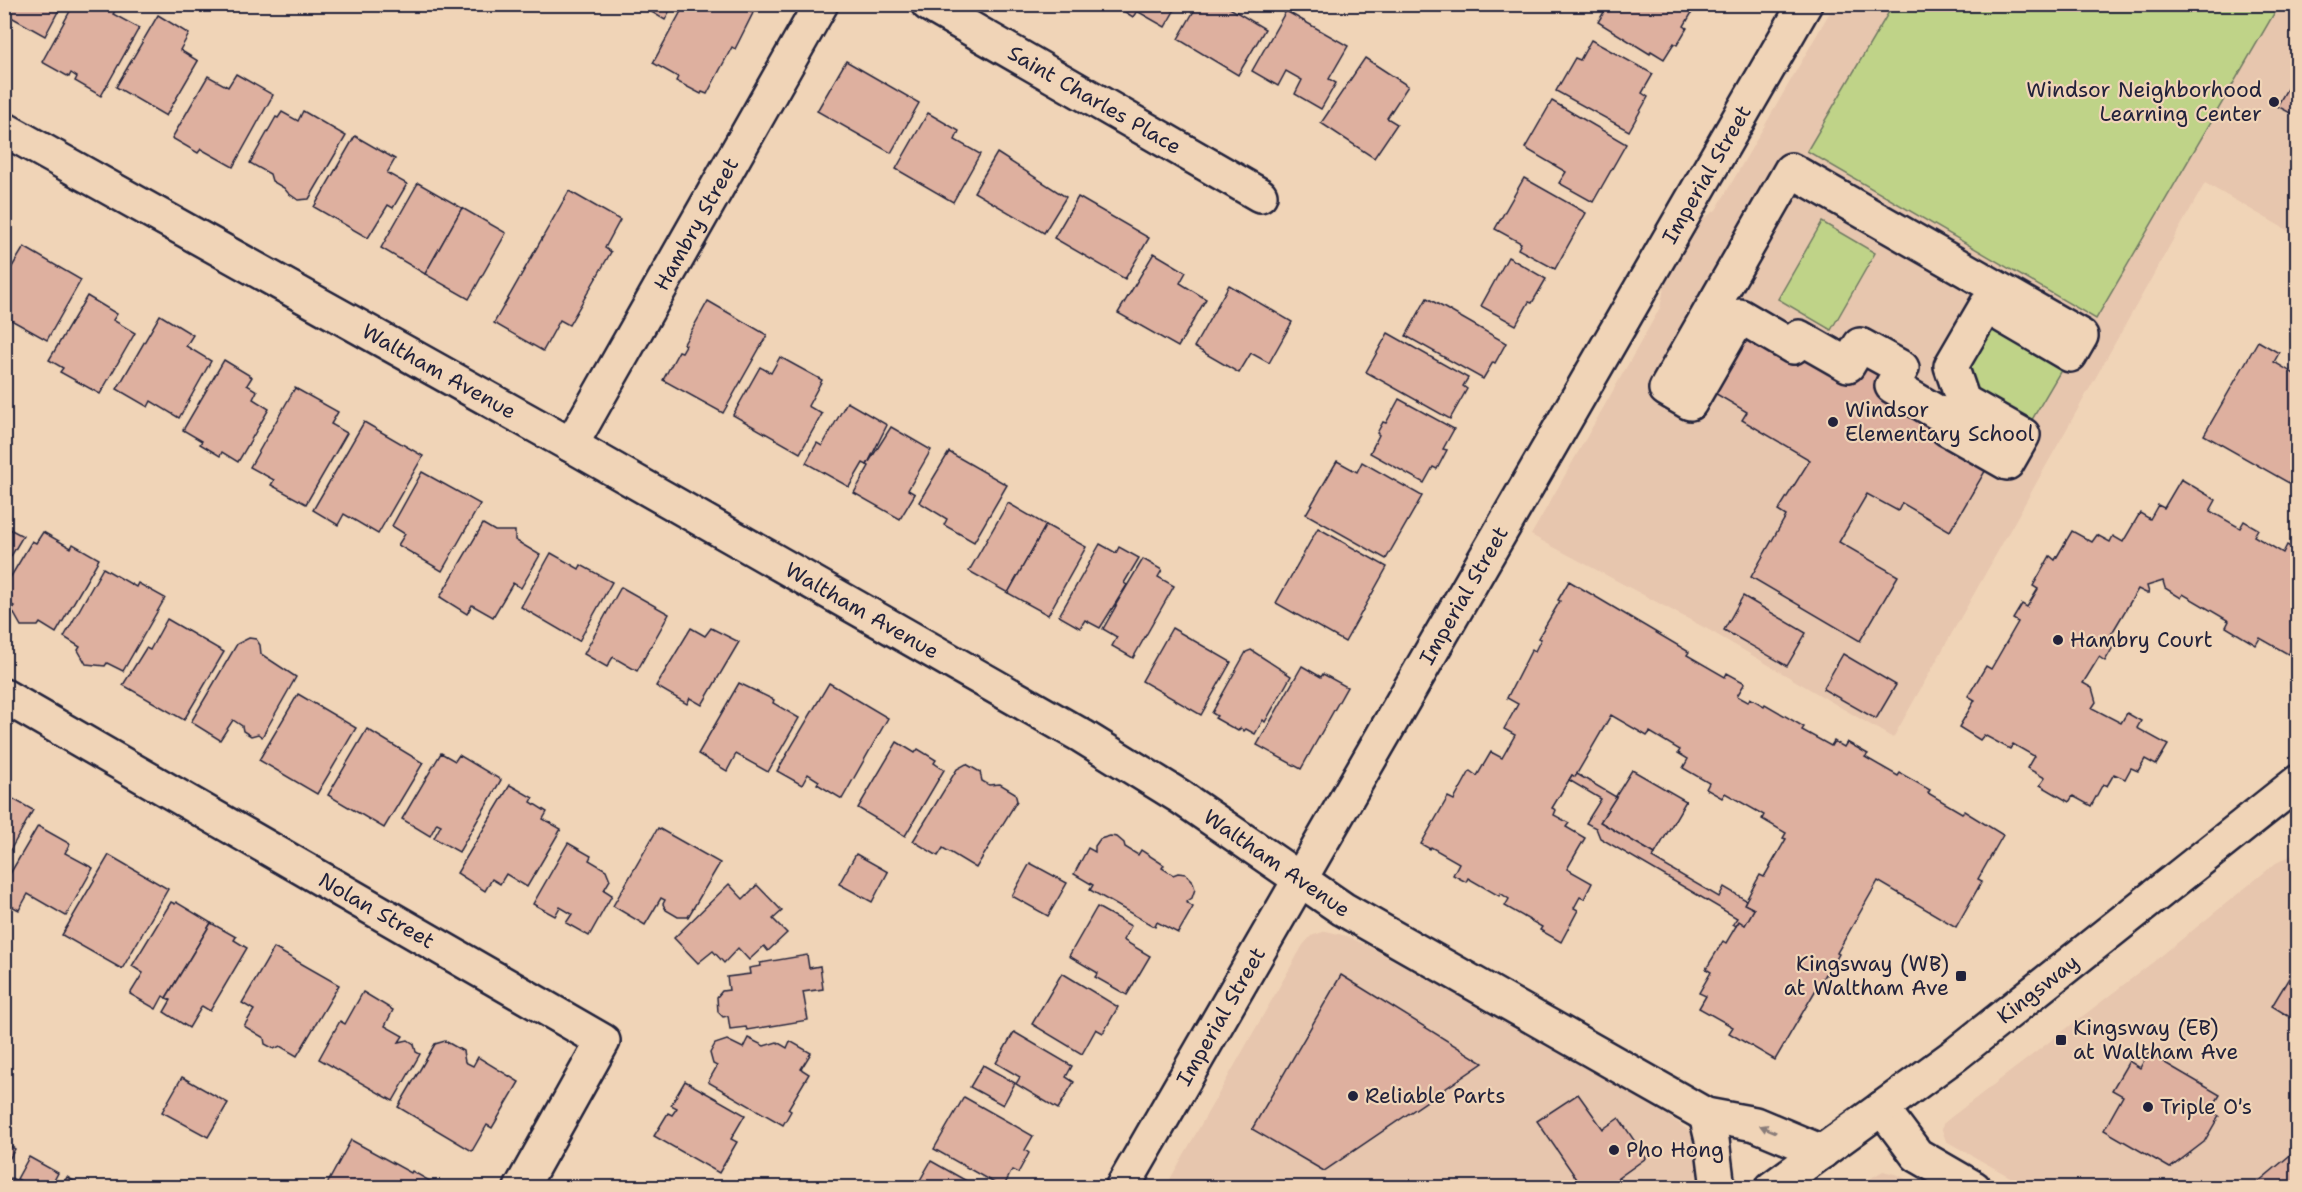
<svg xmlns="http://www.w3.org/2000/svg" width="2302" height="1192" font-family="'Shantell Sans',sans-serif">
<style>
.built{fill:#e7c6ae}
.green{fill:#bfd388;stroke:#707a62;stroke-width:1.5}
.building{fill:#deb09f;stroke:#22223b;stroke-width:1.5}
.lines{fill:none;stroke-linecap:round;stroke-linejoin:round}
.street-casing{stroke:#22223b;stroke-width:38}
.secondary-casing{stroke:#22223b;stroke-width:38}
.primary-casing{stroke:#22223b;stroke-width:38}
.street{stroke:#f0d4b7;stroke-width:33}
.secondary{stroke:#f0d4b7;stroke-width:33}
.primary{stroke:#f0d4b7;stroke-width:33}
.oneway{fill:#897b79}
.poi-dot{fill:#22223b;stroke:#f0d4b7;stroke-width:2}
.labels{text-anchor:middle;stroke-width:4.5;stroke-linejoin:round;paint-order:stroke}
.poi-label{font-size:21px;fill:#22223b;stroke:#f0d4b7;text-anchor:start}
.street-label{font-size:21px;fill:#22223b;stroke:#f0d4b7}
</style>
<rect width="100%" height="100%" fill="#f0d4b7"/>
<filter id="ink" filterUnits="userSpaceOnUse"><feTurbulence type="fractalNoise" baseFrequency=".0167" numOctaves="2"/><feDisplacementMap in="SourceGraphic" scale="12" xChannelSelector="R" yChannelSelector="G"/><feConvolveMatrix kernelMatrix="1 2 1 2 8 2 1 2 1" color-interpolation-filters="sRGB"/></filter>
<g filter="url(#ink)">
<g class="built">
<polygon points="1834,5 2297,5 2297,236 2205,183 1893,738 1709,630 1531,535 1660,308 1666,278 1698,222 1716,210"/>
<polygon points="2294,854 2297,854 2297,1187 2028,1187 1946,1141 1942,1130 1943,1124 1950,1118 2161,956 2276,863"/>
<polygon points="1326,931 1347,936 1370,947 1654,1106 1690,1131 1696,1139 1701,1163 1695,1179 1687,1187 1165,1188 1303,945 1311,936"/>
<polygon points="1883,1171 1898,1175 1921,1187 1856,1187"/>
</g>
<g class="green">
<polygon points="1893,5 1893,4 2279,5 2096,319 1807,151"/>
<polygon points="1822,222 1875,253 1831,330 1778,299"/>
<polygon points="1986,306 2070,355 2023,435 1951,366"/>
</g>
<g class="building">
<polygon points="4,4 62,4 45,36 4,13"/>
<polygon points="74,4 116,4 118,6 113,14 139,28 101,96 75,81 77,77 71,73 69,77 42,62"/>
<polygon points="638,4 673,4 665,20"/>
<polygon points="685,4 745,4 744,7 753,13 735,49 732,47 707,94 702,92 701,94 676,81 678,77 653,63"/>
<polygon points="1112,4 1178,4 1165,27 1137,11 1133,17"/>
<polygon points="1198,4 1223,4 1265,29 1238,75 1178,39"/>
<polygon points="1602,4 1687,4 1694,9 1684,26 1687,28 1677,45 1674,43 1664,59 1651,51 1650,54 1598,22 1607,7"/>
<polygon points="1286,11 1348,46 1329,79 1336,83 1321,109 1295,94 1302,80 1286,71 1278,86 1252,71"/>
<polygon points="158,15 189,34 180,50 198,61 166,116 116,87"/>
<polygon points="1591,40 1653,74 1642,93 1648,97 1629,131 1556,91 1575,58 1580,60"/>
<polygon points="1365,58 1408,86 1387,118 1397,124 1374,158 1321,123"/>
<polygon points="846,61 919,103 891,153 817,111"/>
<polygon points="2298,70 2298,117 2277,106"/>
<polygon points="236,74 273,95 233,167 201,149 198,153 172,138 208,76 228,87"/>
<polygon points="1552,101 1626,144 1593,202 1559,183 1566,172 1525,148"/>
<polygon points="303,111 346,136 309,199 298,200 288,193 284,188 272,181 270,174 250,163 276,117 278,118 282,112 298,121"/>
<polygon points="928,113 959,131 955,140 980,154 953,202 896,169"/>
<polygon points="355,136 395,159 387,173 407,184 393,208 388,205 368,238 314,207"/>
<polygon points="997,153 1066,197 1044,233 974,192"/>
<polygon points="1524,178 1586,213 1555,269 1518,249 1521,243 1495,229"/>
<polygon points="418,183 462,208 425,274 381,248"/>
<polygon points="569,191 620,220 605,248 611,252 569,325 560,320 543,351 494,323"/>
<polygon points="1078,197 1149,238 1125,279 1054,238"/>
<polygon points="462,208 506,233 469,299 425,274"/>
<polygon points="24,247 81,280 47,340 4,316 4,280"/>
<polygon points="1154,253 1186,272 1180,283 1206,299 1178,347 1118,313"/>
<polygon points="1508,257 1546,279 1532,303 1529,302 1516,325 1481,306"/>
<polygon points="1229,285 1292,322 1269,363 1251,353 1239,373 1194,347"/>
<polygon points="87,296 117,314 113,320 135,333 100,394 60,372 63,368 49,360"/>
<polygon points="1427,298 1506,343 1495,363 1493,362 1483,379 1406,336"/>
<polygon points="708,301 767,335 723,413 663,380 679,351 682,352 686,345 684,344"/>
<polygon points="160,315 193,335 186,346 211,361 179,418 151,401 148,407 117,389"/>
<polygon points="1740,316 1848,365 1902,368 1994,456 1950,531 1902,503 1898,511 1867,494 1839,542 1898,576 1860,641 1751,577 1786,516 1778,511 1810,460 1742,420 1747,412 1701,385"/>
<polygon points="1388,333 1468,378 1463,386 1467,389 1450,419 1366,372"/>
<polygon points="2258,341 2279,353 2274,362 2298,376 2298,488 2204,435"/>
<polygon points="780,357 822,380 808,406 822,414 800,453 733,415 760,367 771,373"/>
<polygon points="224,360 252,377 247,385 257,391 253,399 269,409 238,462 222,452 220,456 200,444 202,441 183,430"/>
<polygon points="295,388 338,412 331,424 347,433 306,504 271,485 274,480 250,467"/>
<polygon points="1399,399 1454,429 1443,449 1447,450 1437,469 1433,467 1424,483 1370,453 1379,435 1377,433 1383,422 1386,423"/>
<polygon points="847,402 887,425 867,465 863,463 849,487 806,463 817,443 822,446"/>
<polygon points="364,422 423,456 378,534 344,514 338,525 313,510"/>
<polygon points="891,427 931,450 908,490 915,494 900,519 854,493 869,466 867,465"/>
<polygon points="949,452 1007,485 974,542 944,525 947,519 919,502"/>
<polygon points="1337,461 1357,472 1362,462 1422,496 1386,559 1306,514"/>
<polygon points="422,472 480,504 442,571 398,545 405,534 392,526"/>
<polygon points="2181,479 2216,500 2210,511 2240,528 2244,521 2258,529 2254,536 2283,553 2287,545 2298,551 2298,630 2296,633 2298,638 2288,654 2260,638 2256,645 2226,627 2229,621 2183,594 2181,598 2165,588 2163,581 2147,586 2149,593 2146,593 2138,589 2106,643 2113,647 2105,661 2099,657 2083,683 2092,688 2096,702 2092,708 2121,723 2127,713 2141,721 2137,728 2168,745 2156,765 2145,759 2138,771 2131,768 2125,779 2114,774 2107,786 2103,784 2091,806 2073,796 2069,802 2040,785 2045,778 2027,768 2034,756 2013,744 2010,749 1984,735 1980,740 1959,727 1975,700 1968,696 1986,666 1991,669 2018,622 2013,619 2022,604 2027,607 2038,589 2033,586 2050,556 2055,560 2072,531 2092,542 2097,535 2110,542 2113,536 2123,542 2140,513 2150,519 2158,505 2164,508"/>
<polygon points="1008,503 1046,525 1008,593 969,571"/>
<polygon points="483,524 495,531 515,531 515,540 540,555 521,588 513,583 493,617 472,605 467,614 440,597"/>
<polygon points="1046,525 1086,547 1048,615 1008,593"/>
<polygon points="4,526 23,536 4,568"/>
<polygon points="1318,528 1387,567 1345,642 1276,603"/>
<polygon points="43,532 71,548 73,544 99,559 56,633 40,623 38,626 21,626 12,610 14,606 4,601 4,588 32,541 36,543"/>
<polygon points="1100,544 1116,553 1119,547 1139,558 1124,583 1127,585 1100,628 1085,620 1080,628 1059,616"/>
<polygon points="551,553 579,569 581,565 612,582 579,641 521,607"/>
<polygon points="1143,559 1162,570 1158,577 1174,586 1133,658 1112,646 1117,637 1103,629 1116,606 1115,606"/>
<polygon points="103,568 136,587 138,583 165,598 123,671 107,663 105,666 86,664 78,650 80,647 64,637"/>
<polygon points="1569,581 1689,652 1687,655 1725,677 1727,673 1745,683 1737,696 1748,702 1750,698 1764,706 1765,704 1804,727 1802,730 1831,746 1834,741 1844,747 1847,742 1868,754 1865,757 1898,776 1900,773 1930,790 1928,793 1962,813 1964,811 2003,835 1978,879 1982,881 1956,927 1878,881 1837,953 1839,954 1827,975 1825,974 1775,1060 1729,1033 1733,1027 1699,1008 1706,996 1699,993 1711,972 1706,969 1723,941 1726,943 1739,921 1745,925 1754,909 1744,904 1760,875 1764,877 1786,839 1783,838 1786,833 1762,819 1764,815 1725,793 1722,798 1706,789 1709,783 1683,768 1688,759 1678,753 1680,750 1650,732 1647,736 1611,715 1575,777 1572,775 1552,808 1556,810 1554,815 1569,823 1566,827 1585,838 1567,869 1592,883 1584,899 1580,897 1574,908 1578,910 1561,942 1540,930 1542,927 1505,906 1509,899 1500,893 1499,896 1468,878 1466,882 1453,875 1459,863 1431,847 1430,849 1421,844 1448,797 1454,800 1470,771 1477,776 1491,752 1502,758 1515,735 1504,729 1518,704 1507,698 1532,649 1535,651 1541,639 1538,638 1560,601 1558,600"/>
<polygon points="621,587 669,614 637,671 613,657 607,667 584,654"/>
<polygon points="1743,596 1806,633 1787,666 1724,630"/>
<polygon points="167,619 224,652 184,720 123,685 146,648 150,650"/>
<polygon points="691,628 705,636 711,628 739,642 702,705 690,698 687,704 656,686"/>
<polygon points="1172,628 1231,662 1201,715 1142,681"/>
<polygon points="249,638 256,639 260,645 261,654 296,677 262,737 258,734 251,736 243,731 242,726 233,720 220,740 191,722 237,644"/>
<polygon points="1251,650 1291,676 1265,722 1263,720 1255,734 1246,729 1244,731 1240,728 1238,731 1215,718 1217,716 1212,713 1246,652"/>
<polygon points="1843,654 1896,685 1876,719 1823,689"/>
<polygon points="1302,666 1321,677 1323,674 1347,687 1301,769 1257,745"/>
<polygon points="739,683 774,700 773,703 799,718 768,772 736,754 727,771 698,754"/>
<polygon points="829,683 888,718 842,799 817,784 819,781 808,774 802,785 777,771"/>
<polygon points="298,694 356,728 317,794 259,760"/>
<polygon points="367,729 423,763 384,828 328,795"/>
<polygon points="897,742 915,753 918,749 936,760 934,763 944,770 905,836 858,808"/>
<polygon points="441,753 455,761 459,755 501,780 459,852 434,838 441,825 437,823 430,836 402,819"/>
<polygon points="966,764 980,772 982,781 989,785 1000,784 1015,793 1017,801 976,868 943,848 938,856 913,841 957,769"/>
<polygon points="1632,770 1686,801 1655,854 1600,822"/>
<polygon points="1577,774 1616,797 1600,822 1655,854 1652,858 1719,897 1724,887 1746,900 1744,904 1754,909 1745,925 1739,921 1736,926 1733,924 1737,918 1600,838 1596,828 1586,823 1601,799 1569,780 1572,775 1575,777"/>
<polygon points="510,785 533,798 531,802 547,812 543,819 561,829 527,887 506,874 500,884 492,879 485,891 457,873"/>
<polygon points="4,794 33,810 4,861"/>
<polygon points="38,826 70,844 65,853 93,868 66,916 28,894 19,910 4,902 4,884"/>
<polygon points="658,828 720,863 688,917 678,917 666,910 663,904 665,900 661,898 645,925 613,906"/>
<polygon points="1110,836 1117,837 1124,843 1125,847 1138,855 1141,850 1164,865 1162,868 1173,875 1178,873 1186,874 1192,880 1195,889 1192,898 1186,902 1193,907 1178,933 1157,922 1155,927 1090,890 1093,885 1074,874 1088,848 1095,852 1095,846 1100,839"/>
<polygon points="568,843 591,856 589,860 606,870 610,880 604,890 612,895 589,936 566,923 572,914 560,907 555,916 533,904"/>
<polygon points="856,854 888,872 872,902 839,884"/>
<polygon points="109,855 168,889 122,969 62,935"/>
<polygon points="1030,863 1067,883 1048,916 1012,896"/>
<polygon points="729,884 743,899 757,885 782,911 773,919 787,933 768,951 764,946 749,960 738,948 724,963 713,951 698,963 674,938"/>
<polygon points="171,902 175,904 176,902 211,923 166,998 163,996 156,1009 130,994 143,973 132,966"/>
<polygon points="1097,907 1131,926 1123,940 1150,956 1127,995 1095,977 1098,973 1069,956"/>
<polygon points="211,923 236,937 234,940 247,948 210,1011 202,1006 189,1028 164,1012 171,1000 166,998"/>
<polygon points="274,948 339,985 297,1056 280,1046 274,1049 265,1044 264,1038 244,1026 254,1010 242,1003"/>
<polygon points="807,955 809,968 820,966 823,989 803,992 808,1020 747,1030 746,1027 730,1029 728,1016 723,1017 718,1012 717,997 722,991 729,990 727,977 750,974 749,968 761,966 760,963"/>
<polygon points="2298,963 2298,1022 2272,1006"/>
<polygon points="1062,973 1118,1007 1103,1033 1096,1029 1082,1054 1032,1024"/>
<polygon points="1341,975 1483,1063 1324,1171 1252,1129"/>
<polygon points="363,992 393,1010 385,1026 403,1036 399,1042 408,1040 414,1044 416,1052 420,1054 393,1101 319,1059 340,1021 345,1024"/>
<polygon points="1014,1032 1072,1066 1066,1077 1074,1082 1058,1109 1016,1084 1020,1077 996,1063"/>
<polygon points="748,1038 764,1046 777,1042 787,1048 790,1041 811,1053 801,1069 809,1074 788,1109 791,1111 783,1125 708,1082 717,1066 713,1064 710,1053 715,1044 727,1040 743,1048"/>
<polygon points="445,1041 463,1051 465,1062 473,1066 478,1057 519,1082 492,1128 487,1125 472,1151 398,1107 435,1044"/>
<polygon points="2148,1053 2220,1095 2210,1111 2219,1116 2204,1142 2170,1168 2104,1130 2123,1096 2112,1090 2129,1061 2140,1068"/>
<polygon points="983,1065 1015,1083 1003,1105 970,1087"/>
<polygon points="182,1077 228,1103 208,1137 162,1112"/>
<polygon points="685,1081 745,1115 731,1139 737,1142 719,1173 654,1136 668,1113 672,1115 677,1108 671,1105"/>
<polygon points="1578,1094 1603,1129 1619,1118 1646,1158 1604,1188 1583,1188 1537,1121"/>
<polygon points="964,1097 1033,1136 1025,1150 1029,1153 1018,1173 1012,1170 1003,1188 934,1149"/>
<polygon points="351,1140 411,1173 412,1171 435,1184 433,1188 325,1188"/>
<polygon points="4,1142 15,1149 4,1168"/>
<polygon points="2295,1151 2298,1152 2298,1188 2251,1188"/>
<polygon points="29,1157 58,1173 50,1188 6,1188 11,1178 24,1184 25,1183 17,1179"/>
<polygon points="931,1161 979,1188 923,1188 924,1185 919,1182"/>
<polygon points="67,1177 85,1188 61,1188"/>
</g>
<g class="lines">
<g class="street-casing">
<g id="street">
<path id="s1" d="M928,4L1260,195"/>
<path id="s2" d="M4,129L571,445L1082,736L1179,796L1343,909L1706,1115L1755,1124L1822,1152"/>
<polygon points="1791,170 2081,336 2070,355 1986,306 1951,366 1963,401 2023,435 2007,463 1947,429 1952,421 1892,386 1902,368 1860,345 1848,365 1799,337 1793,347 1740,316 1690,403 1666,389"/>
<path id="s3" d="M571,445L821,4"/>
<path id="s4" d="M4,696L603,1041L521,1188"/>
<polyline points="1882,1108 1917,1155 1974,1188"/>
<polyline points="1706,1115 1712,1140 1718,1188"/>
</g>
</g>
<g class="secondary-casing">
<g id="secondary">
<path id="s5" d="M1122,1188L1805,4"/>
</g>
</g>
<g class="primary-casing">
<g id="primary">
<path id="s6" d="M1772,1188L1955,1055L2298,782"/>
</g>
</g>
<use href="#street" class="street"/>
<use href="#secondary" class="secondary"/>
<use href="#primary" class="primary"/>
</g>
<defs><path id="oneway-solid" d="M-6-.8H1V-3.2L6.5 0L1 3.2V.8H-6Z" transform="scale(1.5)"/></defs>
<use class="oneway" href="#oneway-solid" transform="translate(1768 1129) rotate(-157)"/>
</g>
<g class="poi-dot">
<circle cx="2274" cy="102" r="6"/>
<circle cx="1833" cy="422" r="6"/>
<circle cx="2058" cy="640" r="6"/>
<rect x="1955" y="970" width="12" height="12" rx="3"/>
<rect x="2055" y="1034" width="12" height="12" rx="3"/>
<circle cx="1353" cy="1096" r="6"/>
<circle cx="2148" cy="1107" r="6"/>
<circle cx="1614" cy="1150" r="6"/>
</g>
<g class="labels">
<g class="poi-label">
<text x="2262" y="97" text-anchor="end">Windsor Neighborhood<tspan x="2262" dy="24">Learning Center</tspan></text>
<text x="1845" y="417">Windsor<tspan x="1845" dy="24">Elementary School</tspan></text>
<text x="2070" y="647">Hambry Court</text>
<text x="1949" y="971" text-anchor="end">Kingsway (WB)<tspan x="1949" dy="24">at Waltham Ave</tspan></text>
<text x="2073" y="1035">Kingsway (EB)<tspan x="2073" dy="24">at Waltham Ave</tspan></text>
<text x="1365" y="1103">Reliable Parts</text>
<text x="2160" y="1114">Triple O's</text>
<text x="1626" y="1157">Pho Hong</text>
</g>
<g class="street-label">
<text dy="7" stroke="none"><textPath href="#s1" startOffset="192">Saint Charles Place</textPath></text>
<text dy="7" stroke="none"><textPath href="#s5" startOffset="1170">Imperial Street</textPath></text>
<text dy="7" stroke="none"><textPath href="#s3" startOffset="254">Hambry Street</textPath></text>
<text dy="7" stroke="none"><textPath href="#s2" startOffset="498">Waltham Avenue</textPath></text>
<text dy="7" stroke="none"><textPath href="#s5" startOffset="684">Imperial Street</textPath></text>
<text dy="7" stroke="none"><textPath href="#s2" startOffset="984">Waltham Avenue</textPath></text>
<text dy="7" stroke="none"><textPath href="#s2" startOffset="1470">Waltham Avenue</textPath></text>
<text dy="7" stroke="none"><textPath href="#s4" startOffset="430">Nolan Street</textPath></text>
<text dy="7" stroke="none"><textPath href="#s6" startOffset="332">Kingsway</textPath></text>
<text dy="7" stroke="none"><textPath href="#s5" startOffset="198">Imperial Street</textPath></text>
</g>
</g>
<rect width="2302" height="1192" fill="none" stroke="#f0d4b7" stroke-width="24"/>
<rect x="12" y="12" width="2278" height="1168" fill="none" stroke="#22223b" stroke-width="2" filter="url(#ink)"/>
</svg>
